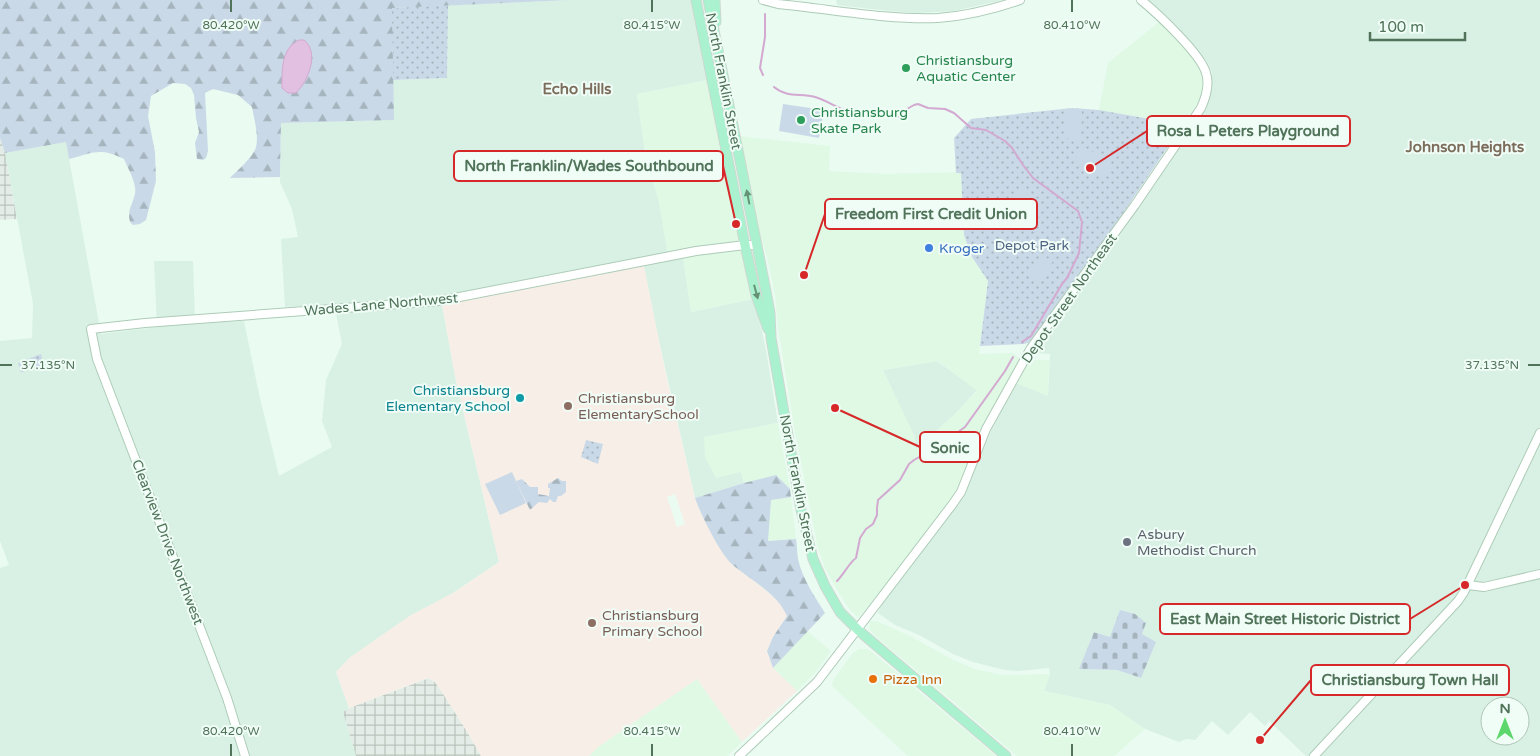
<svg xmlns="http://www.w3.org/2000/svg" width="1540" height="756" font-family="'Varela Round',sans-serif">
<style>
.residential{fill:#d9f1e4;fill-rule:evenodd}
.commercial{fill:#dff9e4;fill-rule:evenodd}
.industrial{fill:url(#industrial-grid)}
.education{fill:#f7efe7;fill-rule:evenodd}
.grass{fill:url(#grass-dots)}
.forest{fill:url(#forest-firs)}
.cemetery{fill:url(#cemetery-stones)}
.garden{fill:#cad9e7}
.water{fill:#e2c0e1;stroke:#d3a8d1}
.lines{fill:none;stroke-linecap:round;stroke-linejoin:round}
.stream{stroke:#d3a8d1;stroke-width:2}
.secondary-casing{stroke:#adccb7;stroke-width:10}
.primary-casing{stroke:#ced8d1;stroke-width:11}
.secondary{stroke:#fff;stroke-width:8}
.primary{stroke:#aaf2cf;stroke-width:9}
.oneway{fill:#669376}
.ticks{fill:none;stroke:#507359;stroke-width:2}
.leisure-dot{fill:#2e9e5b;stroke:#f0fdf7;stroke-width:2}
.shop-dot{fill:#3f7fe0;stroke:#f0fdf7;stroke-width:2}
.culture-dot{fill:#0f9aa8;stroke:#f0fdf7;stroke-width:2}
.education-dot{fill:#8d6e63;stroke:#f0fdf7;stroke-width:2}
.worship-dot{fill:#6b7280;stroke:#f0fdf7;stroke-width:2}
.food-dot{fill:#e8710a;stroke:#f0fdf7;stroke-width:2}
.labels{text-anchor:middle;stroke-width:4;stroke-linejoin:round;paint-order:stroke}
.leisure-label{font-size:14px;fill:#27864d;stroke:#f0fdf7;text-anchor:start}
.street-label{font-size:14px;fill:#507359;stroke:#f0fdf7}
.park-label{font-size:14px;fill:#4f6483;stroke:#f0fdf7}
.shop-label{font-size:14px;fill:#366cbe;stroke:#f0fdf7;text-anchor:start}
.culture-label{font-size:14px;fill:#0d838f;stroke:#f0fdf7;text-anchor:end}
.education-label{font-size:14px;fill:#785e54;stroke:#f0fdf7;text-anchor:start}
.worship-label{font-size:14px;fill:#5b616d;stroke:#f0fdf7;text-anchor:start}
.food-label{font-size:14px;fill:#c56008;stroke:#f0fdf7;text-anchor:start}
.neighbourhood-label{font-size:15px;font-weight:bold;fill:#7b6c5b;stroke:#f0fdf7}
.ticks-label{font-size:12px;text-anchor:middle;fill:#507359;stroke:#f0fdf7;stroke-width:4;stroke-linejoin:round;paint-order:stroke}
.leader{fill:none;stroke:#d62828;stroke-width:2}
.callout-dot{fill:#d62828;stroke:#f0fdf7;stroke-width:2}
.callout{fill:#f0fdf7;stroke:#d62828;stroke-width:2}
.callout-label{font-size:15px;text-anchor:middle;font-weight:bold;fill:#507359}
</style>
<defs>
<pattern id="industrial-grid" width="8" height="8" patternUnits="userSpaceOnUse" patternTransform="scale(1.25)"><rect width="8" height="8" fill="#e3ece6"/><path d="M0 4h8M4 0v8" fill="none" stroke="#bac4bd"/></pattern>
<pattern id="grass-dots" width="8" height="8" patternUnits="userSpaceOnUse" patternTransform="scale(1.25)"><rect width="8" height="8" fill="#cad9e7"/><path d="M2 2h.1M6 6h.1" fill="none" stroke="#a6b4be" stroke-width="1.8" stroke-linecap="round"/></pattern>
<pattern id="forest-firs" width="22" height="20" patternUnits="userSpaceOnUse" patternTransform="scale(1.25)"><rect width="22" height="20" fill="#cad9e7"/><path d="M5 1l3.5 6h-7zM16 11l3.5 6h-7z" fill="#a6b4be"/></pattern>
<pattern id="cemetery-stones" width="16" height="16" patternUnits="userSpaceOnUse" patternTransform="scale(1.25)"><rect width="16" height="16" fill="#cad9e7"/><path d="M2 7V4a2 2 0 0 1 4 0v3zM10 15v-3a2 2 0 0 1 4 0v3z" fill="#a6b4be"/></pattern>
</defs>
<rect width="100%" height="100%" fill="#eafbf2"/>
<g class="residential">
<polygon points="570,0 692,0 708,80 637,94 645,152 659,202 669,259 683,257 691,312 753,299 759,317 766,350 778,423 704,437 716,477 741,471 744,483 695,498 656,328 521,290 442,305 456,381 499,562 453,593 376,639 336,672 349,708 343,712 356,756 0,756 0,568 9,565 0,541 0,341 32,338 33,304 5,153 66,142 101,334 157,327 154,261 193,261 195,323 244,321 259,394 279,476 332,447 322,421 326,380 342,344 334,304 285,307 281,239 298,237 292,209 280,182 281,123 393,120 393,80 447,78 448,5"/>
<polygon points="836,0 1003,0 954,11 917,13 889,11 837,5"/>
<path d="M1147,0H1540V756H1306L1269,721L1265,726L1250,712L1228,735L1212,721L1195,740L1186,739L1179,742L1145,729L1110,705L1044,691L1050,674L1049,668L1018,671L1005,670L973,662L953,654L919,635L895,625L878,613L882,603L959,502L967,488L987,439L1016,383L1048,395L1050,354L1036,353L1035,350L1115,242L1207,105L1211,93L1212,72L1206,60ZM1094,632L1110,637L1141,678L1117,670L1080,669ZM1490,706H1520V736H1490Z"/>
<polygon points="937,361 977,390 954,415 916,449 883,370"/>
</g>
<g class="commercial">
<polygon points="1159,22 1197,62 1202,73 1202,91 1198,102 1186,120 1150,119 1099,110 1108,63"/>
<polygon points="708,80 747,278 753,299 691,312 682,249 667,251 659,202 643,140 637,94"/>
<path d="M739,136L830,146L829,171L885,174L961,172L964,235L972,257L988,281L979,354L1013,353L1018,357L1019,360L1016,368L986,419L962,478L952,497L886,584L861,615L857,617L847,606L837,590L825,568L818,549L795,433L778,327L775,295L768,261L759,231ZM938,361L977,391L954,415L916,449L915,437L883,370Z"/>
<polygon points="1035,360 1049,360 1048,396 1016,383 1028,362"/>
<polygon points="778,423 790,489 776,475 744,483 741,472 716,478 705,457 704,437"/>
<polygon points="791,497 796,539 767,541 771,500"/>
<polygon points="870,621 877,621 912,637 953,660 975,669 1002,675 1050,674 1044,691 1110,705 1145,729 1114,756 1017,756 872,633 869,628"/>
<polygon points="807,631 831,651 816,672 797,691 773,668"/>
<polygon points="859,649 867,649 872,652 996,756 908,756 832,686 833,680 852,654"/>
<polygon points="697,679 742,742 727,756 589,756 598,747"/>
</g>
<g class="industrial">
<polygon points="0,138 5,153 17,219 0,220"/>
<polygon points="429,678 435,682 442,692 468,733 481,756 356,756 343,712 349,708"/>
</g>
<path class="education" d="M644,266L665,370L695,498L703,518L732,565L757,583L782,604L787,616L773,637L767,651L773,668L797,691L742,742L697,679L598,747L589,756H481L468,733L442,692L435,682L428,678L349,708L336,672L349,658L411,615L453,593L499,562L456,381L442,305ZM675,494L685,524L677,527L667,497Z"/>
<g class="grass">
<polygon points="448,5 447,78 393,80 391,8"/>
<polygon points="1072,108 1099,110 1150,119 1186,120 1111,231 1033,338 1028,343 1023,344 980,346 988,281 972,257 964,235 961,173 956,173 954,138 971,119"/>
<polygon points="41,354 44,366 21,372 18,363"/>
<polygon points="586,440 603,444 598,464 581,457"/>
</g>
<g class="forest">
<path d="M0,0H570L392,8L394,120L281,123L280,177L230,178C237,171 254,156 256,147C259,135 254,119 252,107L238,95L213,89L205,93L208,151L206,158L203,160L197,159L195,143L199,132L196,118L194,95L191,88L185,84L173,83L151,96L148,116L155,152L156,181L146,220L140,224L133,225L130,222C127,210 132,206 135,194C137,183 128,169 124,159C99,147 93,153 69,159L66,142L5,153L0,138Z"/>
<path d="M776,475L790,489L791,497L771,500L768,541L796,539C797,545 797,552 798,559C802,578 815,597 825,613L773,668L767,651L773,637L787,616C777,593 753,582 734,566C721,556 701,515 695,498L744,483Z"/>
<polygon points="558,478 562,481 566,481 566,492 561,496 558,496 556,502 553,502 550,499 547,503 539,502 530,510 516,481 522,479 530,487 538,487 538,494 549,496 550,488 548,488 548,484"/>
</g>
<polygon class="cemetery" points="1120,610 1135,614 1146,623 1142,634 1156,642 1141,678 1117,670 1079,669 1094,632 1110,637"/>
<g class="garden">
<polygon points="783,104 824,110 819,138 779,131"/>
<polygon points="1067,110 1082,112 1081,138 1079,140 1066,138 1064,136"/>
<polygon points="1078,149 1113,156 1109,169 1102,176 1095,170 1075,166"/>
<polygon points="1021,188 1044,208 1029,225 1006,205"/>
<polygon points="1040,255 1053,261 1042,281 1029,276"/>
<polygon points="512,472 526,503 500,515 485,484"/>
</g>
<path class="water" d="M299,40H304C320,53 308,81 296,93H288L282,88C282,71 281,48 299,40Z"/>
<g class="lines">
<g class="stream">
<polyline points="763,75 760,68 765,37 765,14"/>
<path d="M774,87C787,98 800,93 815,97C827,100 837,109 851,112C861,114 868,110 878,111C887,111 895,117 904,118L906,116L907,109L914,105L918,104L928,108L945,109L954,113L971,128L986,130L1005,141L1012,148L1023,165L1033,178L1078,211L1082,222L1079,253L1067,278L1062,284L1031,336L1022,342"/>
<path d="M837,581C843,575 850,562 856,558L860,538L866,529L873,524L877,515V508L878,500L900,480L909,464L914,460L937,447L965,427L1005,371L1013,357"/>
</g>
<g class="secondary-casing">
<g id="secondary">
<path d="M763,0L778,4C831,9 885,20 938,18C965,16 994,9 1020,0"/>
<polyline points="1468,585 1484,587 1540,574"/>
<polyline points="245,756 227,698 97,359 91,329 145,323 439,301 696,251 745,245 757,245"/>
<path d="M739,756L817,682L952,505L961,492L986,429L1031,348L1135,205L1201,108C1206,97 1210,85 1206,73C1201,54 1157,13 1141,0"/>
<polyline points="1314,756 1458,601 1464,592 1540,433"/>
</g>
</g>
<g class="primary-casing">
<g id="primary">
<polyline points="696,0 745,245 756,295 768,329"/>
<polyline points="708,0 766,291 770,313 771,338 801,510 813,559 825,586 840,612 858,630 1006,756"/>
<polyline points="715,0 716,22"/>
</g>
</g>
<use href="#secondary" class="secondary"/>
<use href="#primary" class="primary"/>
</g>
<defs><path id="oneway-solid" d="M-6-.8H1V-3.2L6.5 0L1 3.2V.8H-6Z" transform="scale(1.25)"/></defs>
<g class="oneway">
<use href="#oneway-solid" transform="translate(748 197) rotate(-101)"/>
<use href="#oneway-solid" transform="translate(756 292) rotate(75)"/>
</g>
<path class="ticks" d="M231,0V12M652,0V12M1072,0V12M0,365H12M1528,365H1540M231,744V756M652,744V756M1072,744V756"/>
<g class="leisure-dot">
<circle cx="906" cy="68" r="5"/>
<circle cx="801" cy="120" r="5"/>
</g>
<circle class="shop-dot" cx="929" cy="248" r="5"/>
<circle class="culture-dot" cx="520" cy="398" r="5"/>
<g class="education-dot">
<circle cx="568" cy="406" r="5"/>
<circle cx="592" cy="623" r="5"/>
</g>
<circle class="worship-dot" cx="1127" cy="542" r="5"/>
<circle class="food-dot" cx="873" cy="679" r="5"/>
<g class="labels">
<g class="leisure-label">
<text x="916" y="65">Christiansburg<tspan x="916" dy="16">Aquatic Center</tspan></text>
<text x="811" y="117">Christiansburg<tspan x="811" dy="16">Skate Park</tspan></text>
</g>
<g class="street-label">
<text transform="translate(724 81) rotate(79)" y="5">North Franklin Street</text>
<text transform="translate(1069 298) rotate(-55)" y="5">Depot Street Northeast</text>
<text transform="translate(381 304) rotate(-5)" y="5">Wades Lane Northwest</text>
<text transform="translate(798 483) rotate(79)" y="5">North Franklin Street</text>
<text transform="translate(168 542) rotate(69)" y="5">Clearview Drive Northwest</text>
</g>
<g class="park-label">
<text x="1032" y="250">Depot Park</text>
</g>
<g class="shop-label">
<text x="939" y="253">Kroger</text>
</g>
<g class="culture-label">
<text x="510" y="395">Christiansburg<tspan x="510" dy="16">Elementary School</tspan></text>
</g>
<g class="education-label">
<text x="578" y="403">Christiansburg<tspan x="578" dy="16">ElementarySchool</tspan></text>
<text x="602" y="620">Christiansburg<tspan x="602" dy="16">Primary School</tspan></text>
</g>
<g class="worship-label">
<text x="1137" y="539">Asbury<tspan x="1137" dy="16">Methodist Church</tspan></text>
</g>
<g class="food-label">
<text x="883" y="684">Pizza Inn</text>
</g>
<g class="neighbourhood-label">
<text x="577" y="94">Echo Hills</text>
<text x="1465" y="152">Johnson Heights</text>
</g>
</g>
<g class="ticks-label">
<text x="231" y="29">80.420°W</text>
<text x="652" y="29">80.415°W</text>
<text x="1072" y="29">80.410°W</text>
<text x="48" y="369">37.135°N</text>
<text x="1492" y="369">37.135°N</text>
<text x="231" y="735">80.420°W</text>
<text x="652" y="735">80.415°W</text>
<text x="1072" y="735">80.410°W</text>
</g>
<path class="leader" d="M1090 168L1147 131M736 224L723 166M804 275L825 214M835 408L920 447M1465 585L1410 619M1260 740L1311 680"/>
<g class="callout-dot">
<circle cx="1090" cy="168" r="5"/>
<circle cx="736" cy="224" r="5"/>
<circle cx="804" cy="275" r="5"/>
<circle cx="835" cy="408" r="5"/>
<circle cx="1465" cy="585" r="5"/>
<circle cx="1260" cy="740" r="5"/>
</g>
<g class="callout">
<rect x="1147" y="116" width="203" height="30" rx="5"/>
<rect x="454" y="151" width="269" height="30" rx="5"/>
<rect x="825" y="199" width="212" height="30" rx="5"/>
<rect x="920" y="432" width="60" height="30" rx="5"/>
<rect x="1160" y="604" width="250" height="30" rx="5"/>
<rect x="1311" y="665" width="198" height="30" rx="5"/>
</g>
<g class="callout-label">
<text x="1248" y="136">Rosa L Peters Playground</text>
<text x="589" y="171">North Franklin/Wades Southbound</text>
<text x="931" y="219">Freedom First Credit Union</text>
<text x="950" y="453">Sonic</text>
<text x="1285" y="624">East Main Street Historic District</text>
<text x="1410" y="685">Christiansburg Town Hall</text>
</g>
<g transform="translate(1505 721)"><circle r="24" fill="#f0fdf7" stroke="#b0c6b8"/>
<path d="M0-4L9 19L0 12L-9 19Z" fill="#5dd76b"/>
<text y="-8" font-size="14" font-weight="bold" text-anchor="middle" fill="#507359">N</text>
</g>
<path d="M1370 32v8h95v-8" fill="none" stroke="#507359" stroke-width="2.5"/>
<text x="1378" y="32" font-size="15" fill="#507359" stroke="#f0fdf7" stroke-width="4" paint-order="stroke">100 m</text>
</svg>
